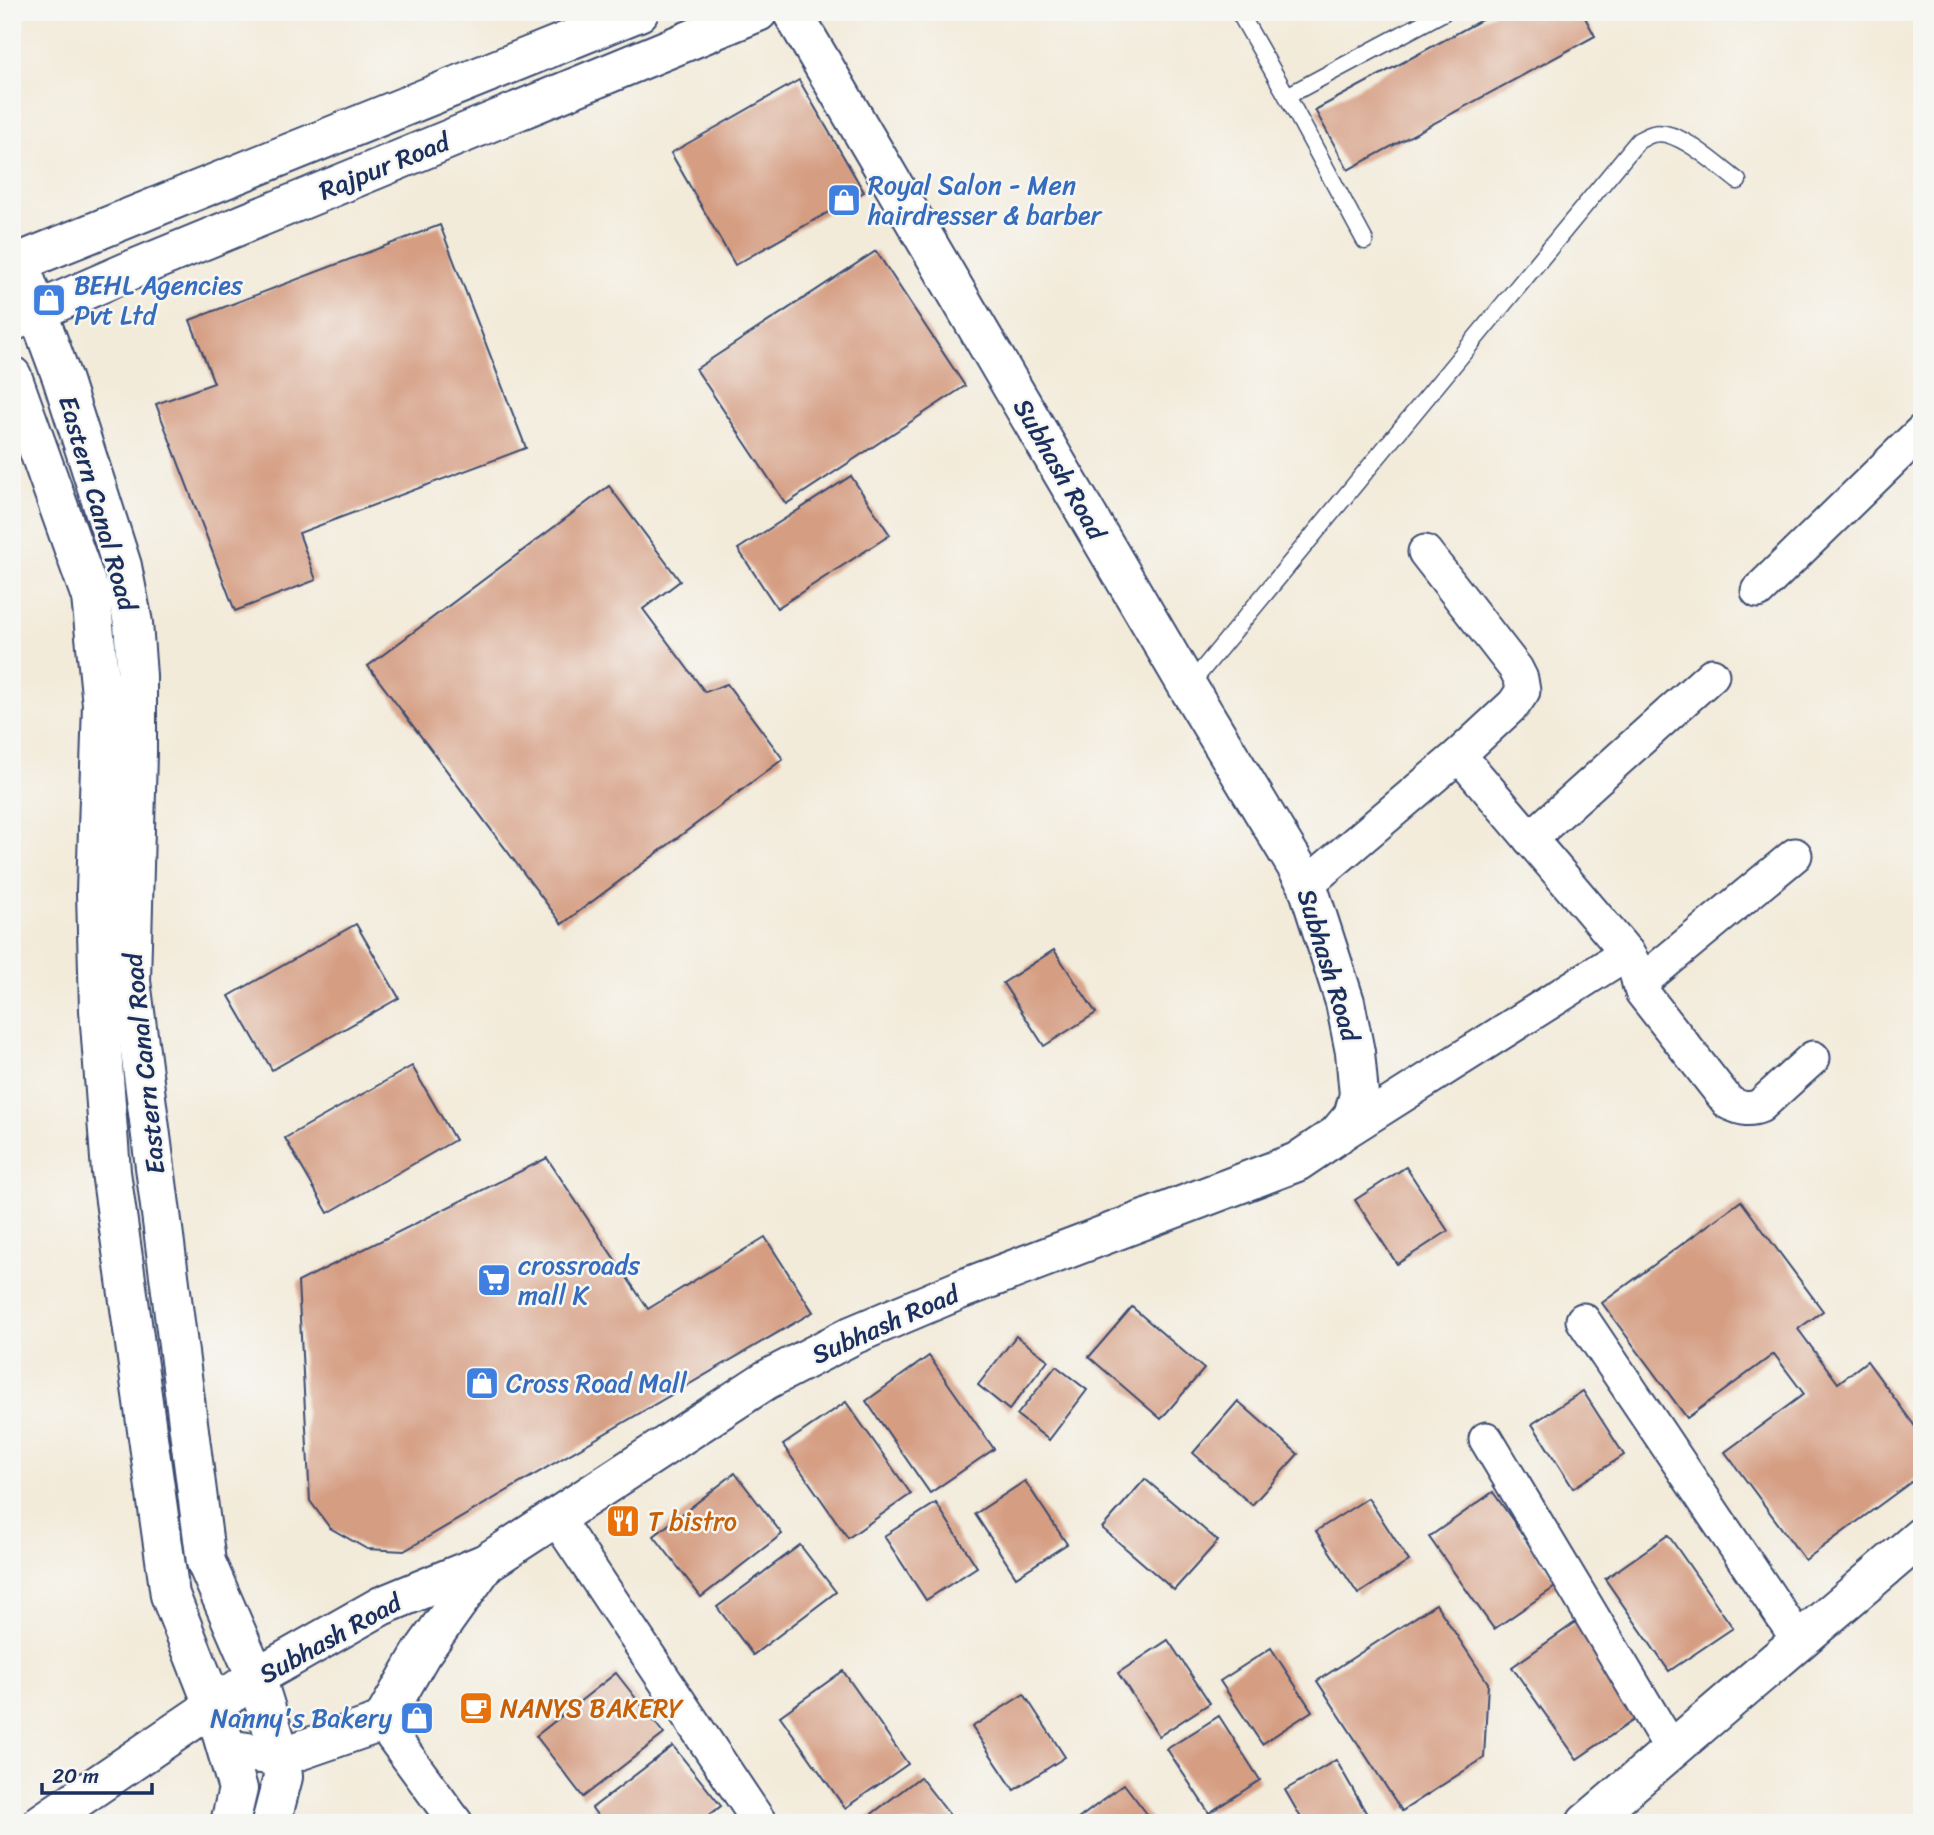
<svg xmlns="http://www.w3.org/2000/svg" width="1934" height="1835" font-family="Sriracha,sans-serif">
<style>
.building{fill:#d59e83}
.lines{fill:none;stroke-linecap:round;stroke-linejoin:round}
.service-casing{stroke:#3b4b71;stroke-width:19}
.minor-casing{stroke:#3b4b71;stroke-width:37}
.tertiary-casing{stroke:#3b4b71;stroke-width:42}
.secondary-casing{stroke:#3b4b71;stroke-width:42}
.primary-casing{stroke:#3b4b71;stroke-width:42}
.service{stroke:#fff;stroke-width:16}
.minor{stroke:#fff;stroke-width:33}
.tertiary{stroke:#fff;stroke-width:38}
.secondary{stroke:#fff;stroke-width:38}
.primary{stroke:#fff;stroke-width:38}
.labels{text-anchor:middle;stroke-width:5;stroke-linejoin:round;paint-order:stroke}
.street-label{font-size:26px;fill:#1b2f5e;stroke:#f6f6f2}
.shop-label{font-size:26px;fill:#366cbe;stroke:#f6f6f2;text-anchor:start}
.food-label{font-size:26px;fill:#c56008;stroke:#f6f6f2;text-anchor:start}
</style>
<rect width="100%" height="100%" fill="#f6f6f2"/>
<filter id="ink" filterUnits="userSpaceOnUse"><feTurbulence type="fractalNoise" baseFrequency=".0143" numOctaves="2"/><feDisplacementMap in="SourceGraphic" scale="14" xChannelSelector="R" yChannelSelector="G"/><feConvolveMatrix kernelMatrix="1 2 1 2 8 2 1 2 1" color-interpolation-filters="sRGB"/></filter>
<filter id="wash" filterUnits="userSpaceOnUse"><feTurbulence type="fractalNoise" baseFrequency=".00686" numOctaves="4" result="noise"/><feDisplacementMap in="SourceGraphic" scale="28" xChannelSelector="R" yChannelSelector="G"/><feGaussianBlur stdDeviation="1.57" result="paint"/><feColorMatrix in="noise" values="0 0 0 0 0 0 0 0 0 0 0 0 0 0 0 0 0 1.4 0 .05"/><feComposite in="paint" operator="in"/></filter>
<g filter="url(#wash)">
<rect width="100%" height="100%" fill="#f3ebda"/>
<g id="blocks">
<g class="building">
<polygon points="1496,12 1582,12 1595,36 1348,170 1315,110"/>
<polygon points="799,80 864,192 735,265 671,153"/>
<polygon points="440,225 526,448 299,533 316,580 235,611 156,404 214,383 190,320"/>
<polygon points="876,251 965,386 786,504 696,369"/>
<polygon points="851,476 890,535 777,608 738,549"/>
<polygon points="609,486 680,581 643,609 705,692 727,684 783,759 562,924 368,666"/>
<polygon points="356,924 399,998 272,1070 229,996"/>
<polygon points="1054,950 1096,1013 1044,1046 1003,983"/>
<polygon points="412,1066 455,1140 328,1213 285,1138"/>
<polygon points="547,1158 648,1309 765,1237 813,1312 404,1551 367,1549 330,1528 310,1501 298,1282"/>
<polygon points="1406,1167 1448,1231 1397,1264 1355,1200"/>
<polygon points="1741,1201 1823,1311 1798,1329 1838,1383 1867,1361 1922,1436 1922,1474 1805,1560 1725,1452 1804,1394 1774,1354 1687,1418 1602,1303"/>
<polygon points="1132,1307 1204,1369 1161,1419 1089,1357"/>
<polygon points="1016,1336 1048,1360 1009,1410 978,1385"/>
<polygon points="929,1356 994,1449 930,1493 866,1401"/>
<polygon points="1056,1366 1087,1390 1049,1440 1017,1415"/>
<polygon points="1583,1391 1624,1455 1573,1488 1532,1424"/>
<polygon points="1238,1401 1298,1454 1252,1505 1193,1453"/>
<polygon points="846,1402 911,1494 848,1538 783,1445"/>
<polygon points="735,1473 782,1534 701,1597 654,1536"/>
<polygon points="1145,1479 1218,1541 1174,1590 1102,1528"/>
<polygon points="1025,1481 1067,1544 1016,1577 975,1514"/>
<polygon points="1493,1492 1558,1585 1494,1629 1429,1537"/>
<polygon points="1368,1498 1409,1561 1358,1594 1316,1531"/>
<polygon points="936,1503 977,1567 926,1600 884,1536"/>
<polygon points="1668,1535 1733,1628 1669,1671 1605,1579"/>
<polygon points="800,1545 836,1592 753,1655 717,1607"/>
<polygon points="1436,1604 1488,1683 1484,1758 1402,1811 1317,1681"/>
<polygon points="1576,1622 1641,1715 1577,1759 1512,1667"/>
<polygon points="1168,1640 1210,1703 1159,1736 1118,1673"/>
<polygon points="1271,1648 1312,1711 1262,1744 1220,1681"/>
<polygon points="843,1671 908,1764 845,1808 780,1716"/>
<polygon points="616,1673 664,1734 583,1797 536,1736"/>
<polygon points="1024,1694 1065,1757 1014,1790 972,1727"/>
<polygon points="1219,1716 1260,1780 1209,1813 1167,1749"/>
<polygon points="673,1746 721,1806 699,1823 603,1823 592,1808"/>
<polygon points="1336,1760 1372,1823 1304,1823 1285,1790"/>
<polygon points="920,1777 956,1823 860,1823"/>
<polygon points="1124,1784 1154,1823 1073,1823"/>
</g>
</g>
</g>
<g filter="url(#ink)">
<use href="#blocks" fill-opacity="0" stroke="#3b4b71" stroke-width="2"/>
<g class="lines">
<g class="service-casing">
<g id="service">
<polyline points="1239,12 1287,96 1365,241"/>
<polyline points="1287,96 1444,12"/>
<path d="M1188,687L1638,141C1642,139 1648,135 1653,134C1677,127 1719,167 1738,181"/>
</g>
</g>
<g class="minor-casing">
<g id="minor">
<polyline points="1758,591 1922,431"/>
<path d="M1459,755L1627,953L1633,963L1642,992L1729,1103C1740,1108 1748,1111 1760,1106L1813,1058"/>
<polyline points="1530,839 1712,675"/>
<polyline points="1307,884 1459,755 1514,704 1523,691 1521,679 1516,669 1425,552"/>
<polyline points="1639,984 1795,855"/>
<polyline points="1337,1137 1627,953"/>
<polyline points="1583,1320 1799,1641"/>
<polyline points="1486,1439 1671,1748"/>
<polyline points="555,1516 760,1823"/>
<polyline points="382,1722 456,1823"/>
</g>
</g>
<g class="tertiary-casing">
<g id="tertiary">
<polyline points="227,1749 281,1757 382,1722 421,1654 486,1563"/>
<polyline points="42,1823 256,1677 381,1606 486,1563 766,1380 853,1335 962,1289 1297,1162 1337,1135 1353,1116 1359,1095 1355,1052 1345,1002 1307,884 1188,687 792,12"/>
<polyline points="1586,1823 1922,1536"/>
</g>
</g>
<g class="secondary-casing">
<g id="secondary">
<polyline points="19,262 62,378 122,566 133,623 137,676 137,752 131,981 206,1562 256,1677 281,1757 283,1777 271,1823"/>
<polyline points="12,376 91,597 102,704 96,892 99,1010 111,1172 170,1595 214,1707 238,1789 230,1823"/>
</g>
</g>
<g class="primary-casing">
<g id="primary">
<polyline points="12,265 639,12"/>
<polyline points="12,322 134,269 758,12"/>
</g>
</g>
<use href="#service" class="service"/>
<use href="#minor" class="minor"/>
<use href="#tertiary" class="tertiary"/>
<use href="#secondary" class="secondary"/>
<use href="#primary" class="primary"/>
</g>
</g>
<defs>
<g id="shop-square" transform="scale(1.75)"><rect x="-9" y="-9" width="18" height="18" rx="4" fill="#3f7fe0" stroke="#f6f6f2"/><path d="M-5-2.5h2.3a2.7 3.5 0 0 1 5.4 0H5L5.5 6h-11ZM-1.5-2.5h3a1.5 2.3 0 0 0-3 0Z" fill="#fff"/></g>
<g id="supermarket-square" transform="scale(1.75)"><rect x="-9" y="-9" width="18" height="18" rx="4" fill="#3f7fe0" stroke="#f6f6f2"/><path d="M-6-5.5h2.5l.6 2H6L4.5 2H-2.5L-4.4-4H-6ZM-1.5 3.2a1.3 1.3 0 1 0 .1 0ZM3 3.2a1.3 1.3 0 1 0 .1 0Z" fill="#fff"/></g>
<g id="restaurant-square" transform="scale(1.75)"><rect x="-9" y="-9" width="18" height="18" rx="4" fill="#e8710a" stroke="#f6f6f2"/><path d="M-5-6h1v4h1v-4h1v4h1v-4h1v5L-1.5 .5V6h-2V.5L-5-1ZM5-6V6H3V1.5H1.5Q1.5-4 5-6Z" fill="#fff"/></g>
<g id="cafe-square" transform="scale(1.75)"><rect x="-9" y="-9" width="18" height="18" rx="4" fill="#e8710a" stroke="#f6f6f2"/><path d="M-5.5-4.5H6V0H3Q3 3.5 0 3.5H-2.5Q-5.5 3.5-5.5 0ZM3-3.2v2h1.7v-2ZM-6 4.5H4V6H-6Z" fill="#fff"/></g>
</defs>
<g fill-rule="evenodd">
<use href="#shop-square" x="844" y="200"/>
<use href="#shop-square" x="49" y="300"/>
<use href="#supermarket-square" x="494" y="1280"/>
<use href="#shop-square" x="482" y="1383"/>
<use href="#restaurant-square" x="623" y="1521"/>
<use href="#cafe-square" x="476" y="1708"/>
<use href="#shop-square" x="417" y="1718"/>
</g>
<g class="labels">
<g class="street-label">
<text transform="translate(384 166) rotate(-22)" y="9">Rajpur Road</text>
<text transform="translate(1060 469) rotate(60)" y="9">Subhash Road</text>
<text transform="translate(98 503) rotate(74)" y="9">Eastern Canal Road</text>
<text transform="translate(1329 965) rotate(73)" y="9">Subhash Road</text>
<text transform="translate(144 1064) rotate(-96)" y="9">Eastern Canal Road</text>
<text transform="translate(885 1324) rotate(-24)" y="9">Subhash Road</text>
<text transform="translate(330 1638) rotate(-29)" y="9">Subhash Road</text>
</g>
<g class="shop-label">
<text x="868" y="194">Royal Salon - Men<tspan x="868" dy="30">hairdresser &amp; barber</tspan></text>
<text x="74" y="294">BEHL Agencies<tspan x="74" dy="30">Pvt Ltd</tspan></text>
<text x="518" y="1274">crossroads<tspan x="518" dy="30">mall K</tspan></text>
<text x="506" y="1392">Cross Road Mall</text>
<text x="392" y="1727" text-anchor="end">Nanny's Bakery</text>
</g>
<g class="food-label">
<text x="648" y="1530">T bistro</text>
<text x="500" y="1717">NANYS BAKERY</text>
</g>
</g>
<rect width="1934" height="1835" fill="none" stroke="#f6f6f2" stroke-width="42"/>
<path d="M42 1783v10h110v-10" fill="none" stroke="#1b2f5e" stroke-width="3.5"/>
<text x="52" y="1783" font-size="21" fill="#1b2f5e" stroke="#f6f6f2" stroke-width="5" paint-order="stroke">20 m</text>
</svg>
